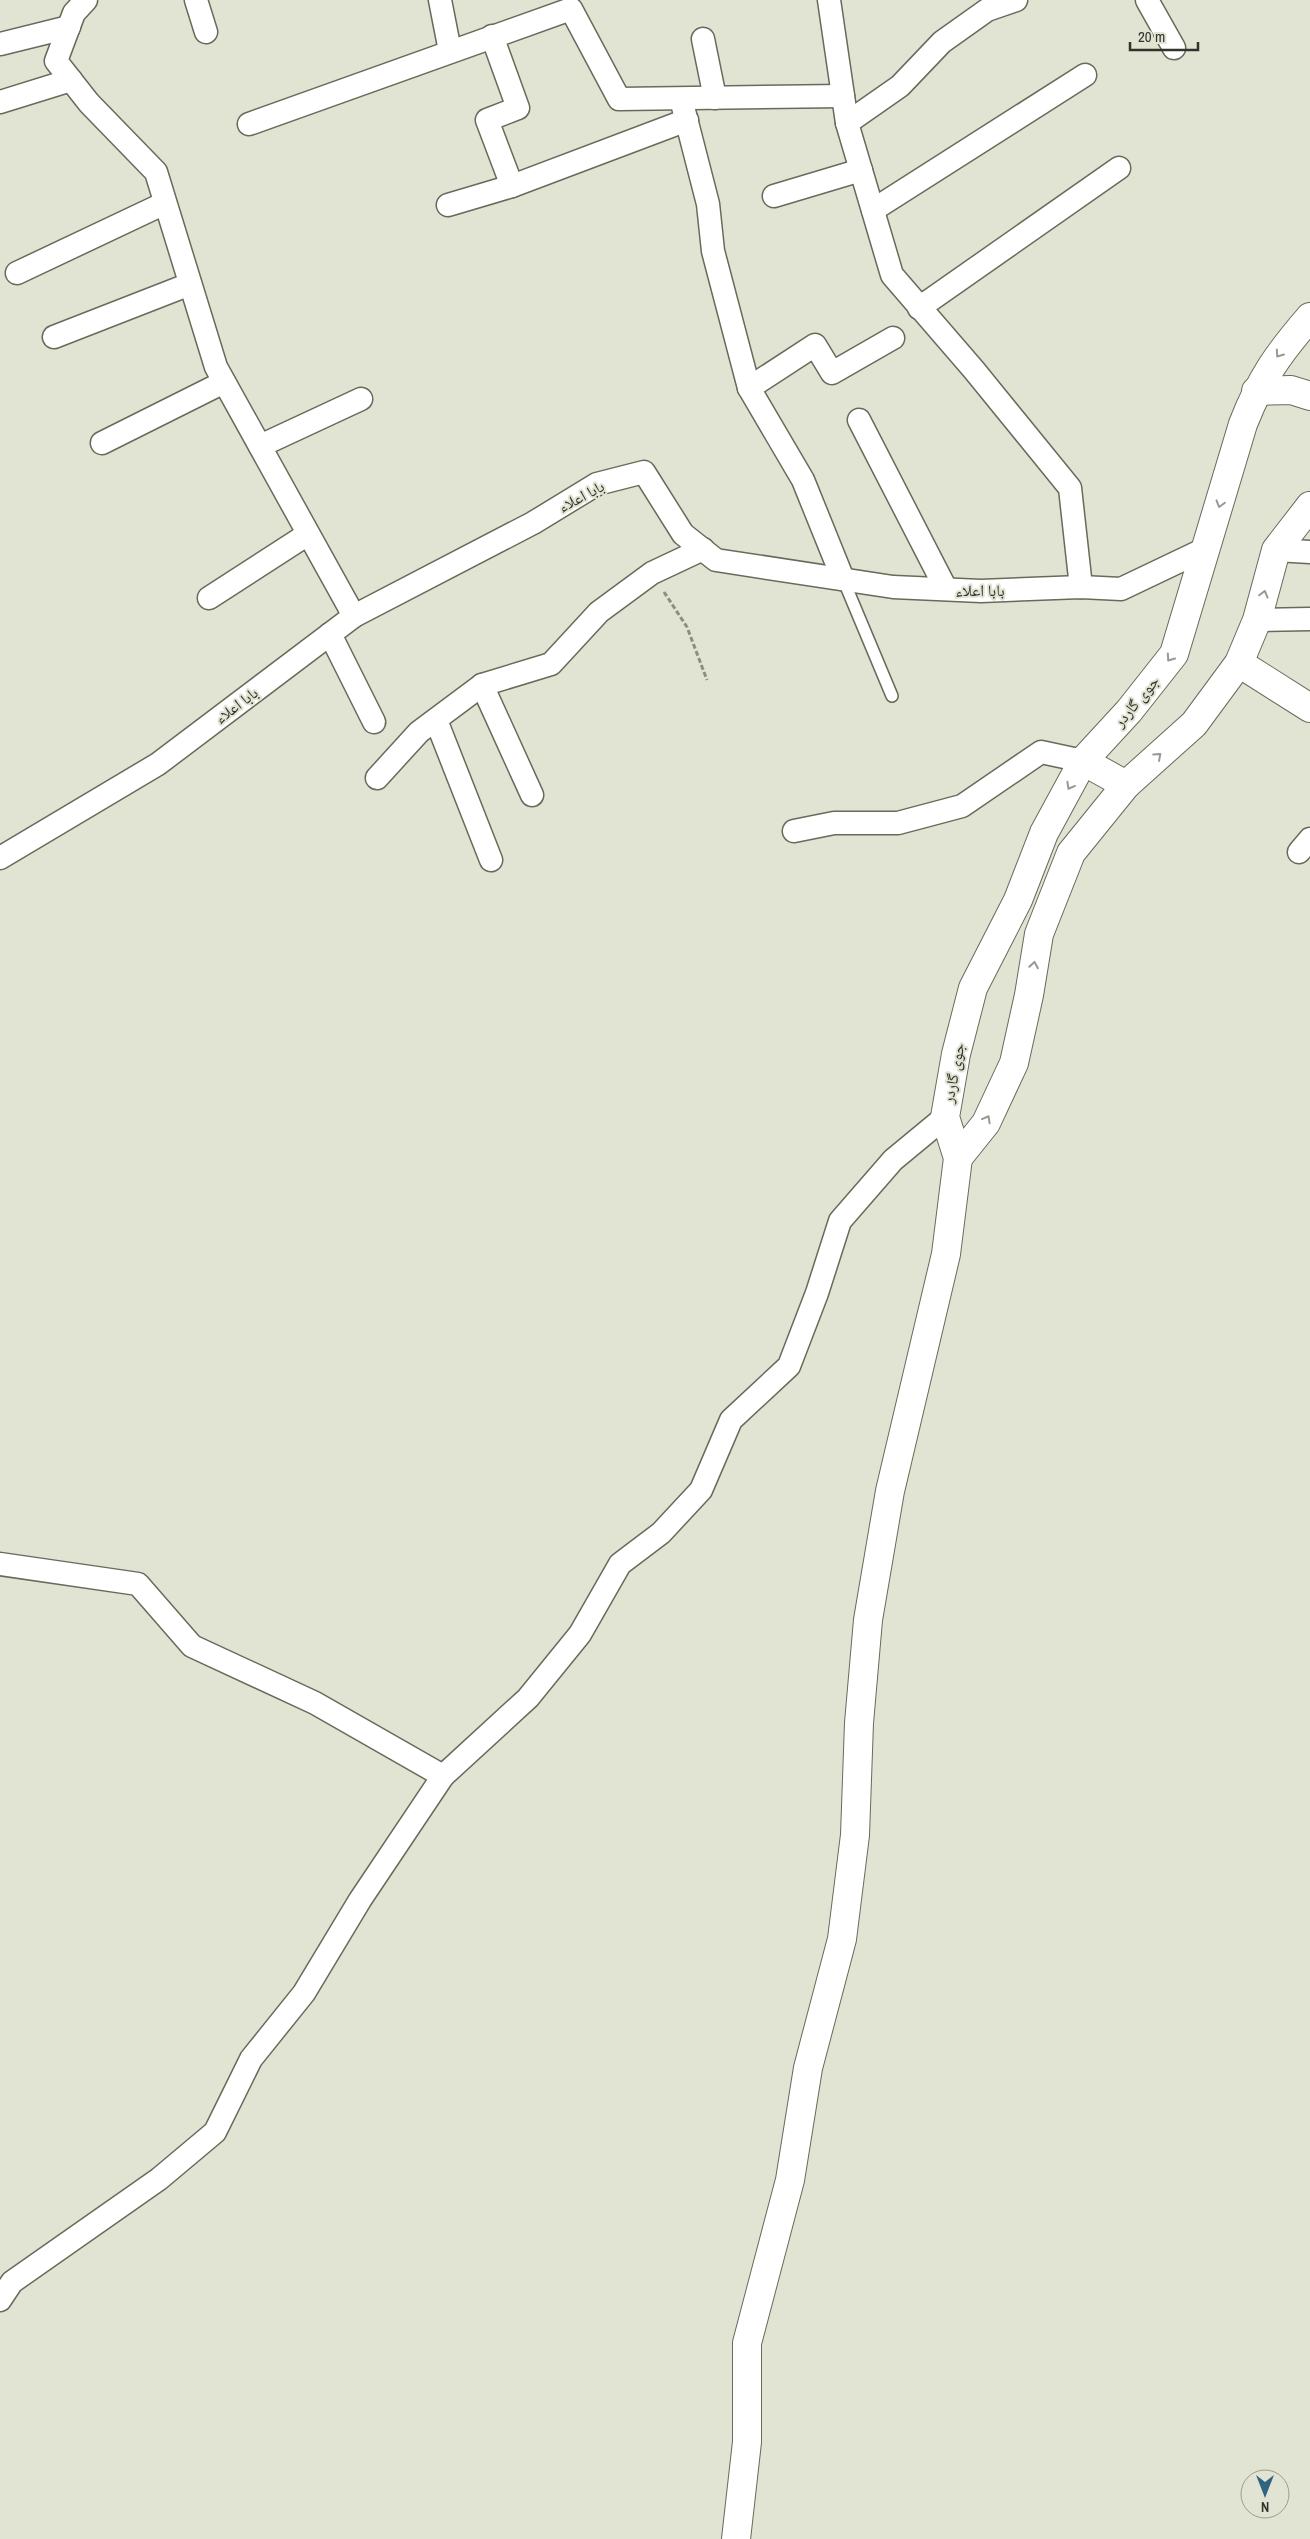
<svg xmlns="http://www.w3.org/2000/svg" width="1310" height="2539" font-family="'Archivo Narrow','Noto Naskh Arabic',sans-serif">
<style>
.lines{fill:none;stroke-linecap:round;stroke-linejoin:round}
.lane-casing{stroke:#686a5a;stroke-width:14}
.street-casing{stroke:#686a5a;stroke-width:25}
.secondary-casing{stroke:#686a5a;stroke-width:30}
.path{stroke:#8c8e81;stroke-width:3;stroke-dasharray:5 2.5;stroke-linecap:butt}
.lane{stroke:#fff;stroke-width:11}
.street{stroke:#fff;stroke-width:22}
.secondary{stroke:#fff;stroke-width:28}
.oneway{stroke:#989996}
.labels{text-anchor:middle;stroke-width:4;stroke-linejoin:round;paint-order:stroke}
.street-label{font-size:16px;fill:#32332c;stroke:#e1e4d2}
</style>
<rect width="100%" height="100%" fill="#e1e4d2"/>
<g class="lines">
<g class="lane-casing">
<polyline id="lane" points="843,579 892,696"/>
</g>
<g class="street-casing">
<g id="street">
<polyline points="86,0 74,13 56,61 89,103 156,172 216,367 354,616"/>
<polyline points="196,0 206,32"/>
<polyline points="440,0 450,51"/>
<polyline points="829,0 847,123 892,275 974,370 1070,488 1081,587"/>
<polyline points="1147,0 1174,48"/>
<polyline points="492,36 518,108 487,120 512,186"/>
<polyline points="703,39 715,98"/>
<polyline points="0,44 69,27"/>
<polyline points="681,99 708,204 713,251 749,388 803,480 843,579"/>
<polyline points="0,102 71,80"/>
<polyline points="847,123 900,86 942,42 987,10 1016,0"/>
<polyline points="249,124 571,9 619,99 843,96"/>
<polyline points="774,196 861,170"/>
<polyline points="448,205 512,186 687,120"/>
<polyline points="873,210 1085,75"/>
<polyline points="17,273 165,203"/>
<polyline points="919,308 1119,168"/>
<polyline points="54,337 190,284"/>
<polyline points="749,388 815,345 832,373 893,338"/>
<polyline points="859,420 946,589"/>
<polyline points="102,443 224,382"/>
<polyline points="260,446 361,399"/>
<polyline points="1276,550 1310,552"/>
<polyline points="209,598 308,534"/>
<polyline points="1257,620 1310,619"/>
<polyline points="330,634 374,722"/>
<polyline points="482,685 532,795"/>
<polyline points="436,720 491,860"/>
<polyline points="377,778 419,732 482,685 551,664 599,612 652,573 703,549"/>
<polyline points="794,831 834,823 898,823 962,806 1041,752 1083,761"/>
<polyline points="1299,852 1310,839"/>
<polyline points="0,858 158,764 354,616 533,523 597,484 644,472 683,534 716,560 893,587 981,591 1081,587 1121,589 1207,548"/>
<polyline points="0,1564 138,1584 192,1646 315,1703 443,1776"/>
<polyline points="0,2300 12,2282 159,2179 215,2132 251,2059 304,1993 360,1900 443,1776 528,1698 580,1634 620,1564 661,1533 701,1490 731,1420 789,1366 817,1293 840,1221 893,1160 945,1117"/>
</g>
</g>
<g class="secondary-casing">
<g id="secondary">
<polyline points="1256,391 1291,390 1310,396"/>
<polyline points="1239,663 1310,708"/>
<polyline points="1083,761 1126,785"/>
<polyline points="958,1158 986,1123 1014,1063 1029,995 1039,934 1071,853 1126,785 1194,724 1239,663 1257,620 1276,550 1310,506"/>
<path d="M736,2539L747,2442V2343L790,2180L808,2068L842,1939L855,1835L859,1723L868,1620L890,1491L946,1254L958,1158L945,1117L956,1054L973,988L1018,900L1044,833L1083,761L1129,711L1174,654L1243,424C1261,378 1278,354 1310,317"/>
</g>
</g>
<polyline class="path" points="664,592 687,627 707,680"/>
<use href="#lane" class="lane"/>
<use href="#street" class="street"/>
<use href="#secondary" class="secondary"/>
</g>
<defs><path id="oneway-chevron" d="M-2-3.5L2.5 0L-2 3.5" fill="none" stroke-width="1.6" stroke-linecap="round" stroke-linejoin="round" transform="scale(1.25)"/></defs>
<g class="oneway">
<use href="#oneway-chevron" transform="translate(1279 354) rotate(125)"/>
<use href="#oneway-chevron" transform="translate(1220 504) rotate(106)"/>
<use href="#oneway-chevron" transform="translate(1264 594) rotate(-75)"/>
<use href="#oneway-chevron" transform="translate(1170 658) rotate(125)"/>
<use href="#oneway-chevron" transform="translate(1158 756) rotate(-42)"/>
<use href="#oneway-chevron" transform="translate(1070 786) rotate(119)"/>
<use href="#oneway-chevron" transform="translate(1034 965) rotate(-81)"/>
<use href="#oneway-chevron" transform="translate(987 1119) rotate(-61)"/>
</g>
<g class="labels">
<g class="street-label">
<text transform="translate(581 496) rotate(-28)" y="6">بابا اعلاء</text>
<text x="980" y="596">بابا اعلاء</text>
<text transform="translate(1136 701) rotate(-50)" y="6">جوی گاردر</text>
<text transform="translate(236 705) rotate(-37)" y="6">بابا اعلاء</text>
<text transform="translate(953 1073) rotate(-79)" y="6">جوی گاردر</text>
</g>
</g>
<g transform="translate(1265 2494) rotate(180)"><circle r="24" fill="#e1e4d2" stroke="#9b9d90"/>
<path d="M0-4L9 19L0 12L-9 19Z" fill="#316481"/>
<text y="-8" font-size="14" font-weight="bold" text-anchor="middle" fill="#32332c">N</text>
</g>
<path d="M1130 42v8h68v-8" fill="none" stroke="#32332c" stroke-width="2.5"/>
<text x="1138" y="42" font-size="15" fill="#32332c" stroke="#e1e4d2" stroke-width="4" paint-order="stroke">20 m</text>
</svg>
